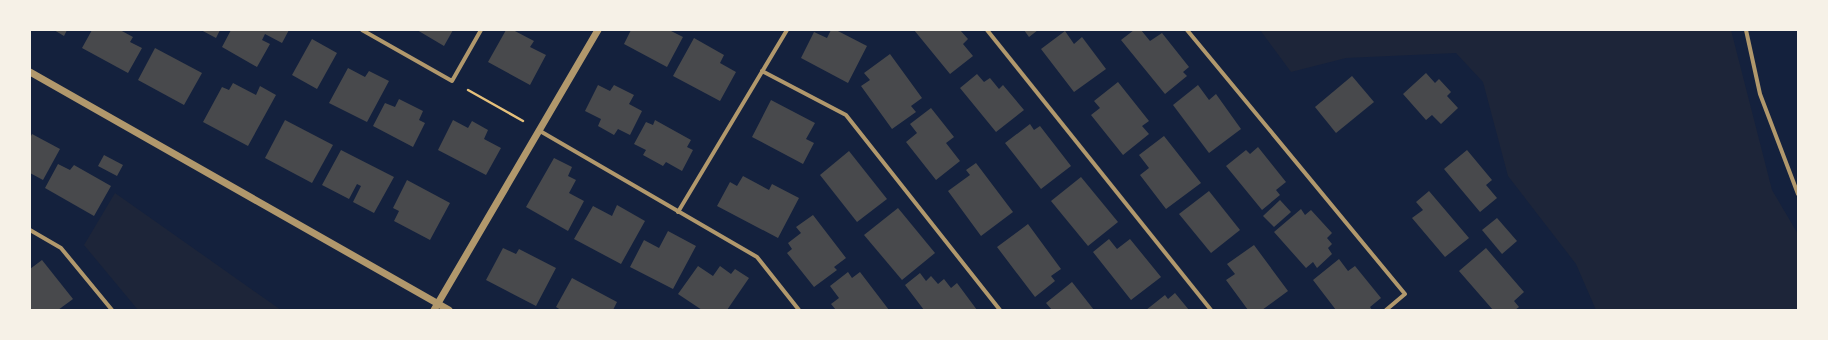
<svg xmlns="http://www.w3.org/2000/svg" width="1828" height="340" font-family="'Noto Serif',serif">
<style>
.green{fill:#1d2539}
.building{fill:#48494c}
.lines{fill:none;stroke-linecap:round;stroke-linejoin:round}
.path{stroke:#e5c07b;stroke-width:2.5}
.minor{stroke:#b1986c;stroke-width:4}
.tertiary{stroke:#b1986c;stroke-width:7}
</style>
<rect width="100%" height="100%" fill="#14213d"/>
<g class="green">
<polygon points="1260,30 1731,30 1772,190 1798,234 1798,310 1596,310 1576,264 1508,176 1483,82 1456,53 1346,58 1291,72"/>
<polygon points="115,193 281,310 138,310 84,245"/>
</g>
<g class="building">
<polygon points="54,30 67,30 64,36"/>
<polygon points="92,30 120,30 133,37 130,42 142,48 128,73 82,48"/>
<polygon points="201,30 220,30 216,38"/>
<polygon points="231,30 289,30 282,43 265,34 262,40 270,44 257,67 222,47"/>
<polygon points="417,30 453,30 444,46"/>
<polygon points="506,30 513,30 534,41 530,47 546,55 530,85 488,62"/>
<polygon points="631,30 669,30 683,37 667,67 624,44"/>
<polygon points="831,30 836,30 867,46 848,83 801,58 814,32 827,38"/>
<polygon points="914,30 960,30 968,39 963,44 973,56 950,74"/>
<polygon points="1024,30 1038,30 1029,37"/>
<polygon points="1134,30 1141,30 1150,41 1162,33 1189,67 1183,72 1187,76 1165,94 1121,40"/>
<polygon points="1065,31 1074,44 1082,37 1106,69 1074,92 1041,49"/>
<polygon points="694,38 724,55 720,63 736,72 720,101 673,76"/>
<polygon points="312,39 337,53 317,89 292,75"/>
<polygon points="155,48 202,73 184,105 138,80"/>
<polygon points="890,54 922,98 911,106 916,112 892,129 861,86 870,80 864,73"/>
<polygon points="348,68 365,77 369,71 389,81 367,122 329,103"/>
<polygon points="1426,73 1435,83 1439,79 1451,92 1447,96 1458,108 1441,124 1432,115 1426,120 1403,94"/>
<polygon points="977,74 984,82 990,78 999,89 1003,85 1024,110 996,132 960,88"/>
<polygon points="1352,76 1374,102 1336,133 1315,107"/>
<polygon points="1118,82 1149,121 1142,126 1149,134 1123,155 1091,115 1100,108 1094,101"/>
<polygon points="233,83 256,95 260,86 276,95 248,146 203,122 222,87 229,90"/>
<polygon points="598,85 610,91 614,85 634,95 629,104 642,111 630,135 618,129 614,135 598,126 601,119 585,111"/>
<polygon points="1198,85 1209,100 1216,94 1241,129 1209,153 1173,105"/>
<polygon points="399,99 423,111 419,120 425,123 413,147 373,126 385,103 395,107"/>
<polygon points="771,100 815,123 806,139 814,143 803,164 752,137"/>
<polygon points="931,108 954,137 946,143 960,161 936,180 906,142 917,133 910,124"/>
<polygon points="285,120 333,145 312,183 265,158"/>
<polygon points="453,120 468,128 472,121 488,130 484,139 501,148 486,175 438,150"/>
<polygon points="655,120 691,140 687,147 693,150 682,171 666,162 663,166 643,155 646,150 634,144 646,122 653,125"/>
<polygon points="1030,124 1034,130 1040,126 1071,166 1041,189 1005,143"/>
<polygon points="32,134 60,149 43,180 30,173 30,138"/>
<polygon points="1164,136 1201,183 1166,209 1140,175 1149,168 1139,155"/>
<polygon points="1258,147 1286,182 1276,190 1280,195 1262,210 1226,166 1246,150 1250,154"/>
<polygon points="341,150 394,177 374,213 353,202 361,186 357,184 349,199 322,185"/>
<polygon points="1467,150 1492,180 1486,185 1497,198 1480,212 1444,169"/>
<polygon points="849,151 887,199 857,222 820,175"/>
<polygon points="104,155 123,165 117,176 98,166"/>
<polygon points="554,158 572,167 568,176 576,180 569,193 584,201 568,231 526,207"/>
<polygon points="976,163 1013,212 981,236 948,191 970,175 966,170"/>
<polygon points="58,164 70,170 74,165 111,186 94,216 45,188"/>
<polygon points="743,176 769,190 772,184 799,198 778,238 717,206 730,182 737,186"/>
<polygon points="1081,177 1118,222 1088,246 1051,201"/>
<polygon points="407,180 450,203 430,240 394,221 399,211 393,208"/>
<polygon points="1209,191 1240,230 1211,253 1179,214"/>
<polygon points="1429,191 1469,238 1445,257 1412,218 1423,210 1416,202"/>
<polygon points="1280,200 1291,212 1274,227 1263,216"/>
<polygon points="617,205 645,221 621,264 574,239 593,206 612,216"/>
<polygon points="898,208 935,253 902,280 864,235"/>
<polygon points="1301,209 1305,215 1311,210 1332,233 1327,238 1332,244 1328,248 1332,254 1317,268 1313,262 1306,268 1274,232"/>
<polygon points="813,215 846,258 834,267 837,270 814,287 787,253 792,249 788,243 801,233 796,227"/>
<polygon points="1497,218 1517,241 1502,254 1482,230"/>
<polygon points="1028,224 1061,269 1051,276 1055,281 1035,297 997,247"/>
<polygon points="668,231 696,246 673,289 630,267 644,240 659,248"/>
<polygon points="1109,239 1117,249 1130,239 1161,277 1131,300 1093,252"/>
<polygon points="1254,245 1288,291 1262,310 1248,310 1226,280 1235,274 1227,264"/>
<polygon points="503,248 516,254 519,249 556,268 536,306 486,280"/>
<polygon points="1486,248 1524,292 1514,301 1519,307 1515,310 1493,310 1459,271"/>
<polygon points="1339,259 1348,271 1355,266 1381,298 1370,307 1372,310 1336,310 1313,280"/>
<polygon points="42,260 73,299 58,310 30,309 30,269"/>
<polygon points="698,266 713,276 720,266 731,274 735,269 749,278 727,310 702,310 678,294"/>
<polygon points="848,272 852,278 860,272 889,310 836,310 831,304 839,298 830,286"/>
<polygon points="920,273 926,281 931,276 938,284 944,279 951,288 957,283 977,310 924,310 905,285"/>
<polygon points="572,278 617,302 613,310 561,310 556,307"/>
<polygon points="1072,282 1094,310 1052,310 1046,303"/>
<polygon points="1175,293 1189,310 1146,310 1165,295 1168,299"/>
</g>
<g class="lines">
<polyline class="path" points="468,90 523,121"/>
<g class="minor">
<polyline points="362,30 452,81 481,30"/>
<polyline points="987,30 1211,310"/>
<polyline points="1187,30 1405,294 1386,310"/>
<polyline points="1746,30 1760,94 1798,194"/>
<polyline points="762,71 846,115 1000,310"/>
<polyline points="540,131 757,257 799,310"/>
<polyline points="678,212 787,30"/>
<polyline points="30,230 61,248 112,310"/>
</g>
<g class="tertiary">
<polyline points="30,72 449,310"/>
<polyline points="434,310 598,30"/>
</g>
</g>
<rect width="1828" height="340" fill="none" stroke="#f6f1e7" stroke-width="62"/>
</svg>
